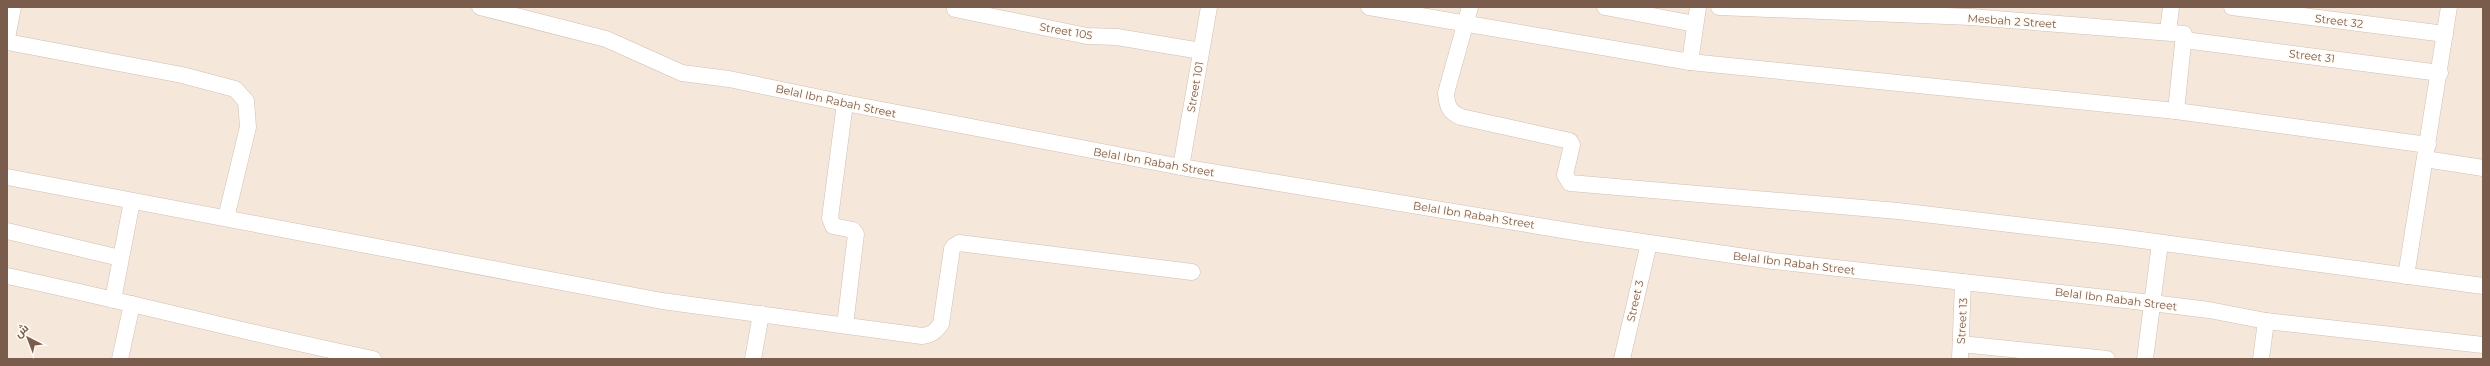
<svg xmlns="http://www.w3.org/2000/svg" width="2490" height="366" font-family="Montserrat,Cairo,sans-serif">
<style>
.residential{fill:#f5e8da}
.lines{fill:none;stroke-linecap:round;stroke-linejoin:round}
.street-casing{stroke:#d1beb0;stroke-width:17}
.street{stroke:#fff;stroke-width:16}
.labels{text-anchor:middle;stroke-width:3;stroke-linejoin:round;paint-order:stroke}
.street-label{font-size:11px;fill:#7a5c4d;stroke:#fffaf3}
</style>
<rect width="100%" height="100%" fill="#fdf6ec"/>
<rect class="residential" x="7" y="7" width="2476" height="352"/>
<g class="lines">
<g class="street-casing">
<g id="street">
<polyline points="480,7 606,39 682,73 729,79 845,103 1181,167 1581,233 1773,261 2152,303 2209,310 2266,321 2483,345"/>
<polyline points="1369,7 1690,62 2176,111 2428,145"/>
<path d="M1470,7L1446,93C1447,106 1449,112 1461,117L1570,141L1572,145L1565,175L1570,183L1898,211L2119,237L2483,286"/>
<polyline points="1605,7 1695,24"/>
<polyline points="1719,7 1971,17 2184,34 2176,111"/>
<polyline points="2232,7 2445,34"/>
<polyline points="955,9 1087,36 1117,37 1201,51"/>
<polyline points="2168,32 2171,7"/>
<polyline points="7,38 13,7"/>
<polyline points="2184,40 2440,73"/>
<polyline points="7,42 182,75 235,89 246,101 248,127 226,218"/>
<polyline points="1690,62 1698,7"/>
<polyline points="2425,159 2483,168"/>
<polyline points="1181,167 1209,7"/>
<path d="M7,177L662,301L922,336C931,335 935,332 941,324L952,249L954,246L959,243L1192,272"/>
<polyline points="7,231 120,258"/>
<path d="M7,276C130,302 251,334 373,359"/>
<polyline points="2406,276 2449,7"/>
<polyline points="113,300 132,201"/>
<polyline points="845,325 856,234 853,230 833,226 830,218 845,103"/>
<polyline points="1961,344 2107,359"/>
<polyline points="120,359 132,304"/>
<polyline points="753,359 761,314"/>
<polyline points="1622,359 1649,243"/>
<polyline points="1960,359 1963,282"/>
<polyline points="2145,359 2160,243"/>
<polyline points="2261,359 2266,321"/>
</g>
</g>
<use href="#street" class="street"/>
</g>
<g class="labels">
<g class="street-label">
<text transform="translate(2012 21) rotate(4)" y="4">Mesbah 2 Street</text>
<text transform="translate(2339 21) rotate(7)" y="4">Street 32</text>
<text transform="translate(1066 31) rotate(10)" y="4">Street 105</text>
<text transform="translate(2312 56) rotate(7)" y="4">Street 31</text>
<text transform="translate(1195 87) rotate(-80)" y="4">Street 101</text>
<text transform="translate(836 101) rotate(12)" y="4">Belal Ibn Rabah Street</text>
<text transform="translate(1154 162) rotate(10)" y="4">Belal Ibn Rabah Street</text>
<text transform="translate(1474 215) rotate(9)" y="4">Belal Ibn Rabah Street</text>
<text transform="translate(1794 263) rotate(7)" y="4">Belal Ibn Rabah Street</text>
<text transform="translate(2116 299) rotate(7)" y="4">Belal Ibn Rabah Street</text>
<text transform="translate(1635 301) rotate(-77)" y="4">Street 3</text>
<text transform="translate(1962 321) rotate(-87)" y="4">Street 13</text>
</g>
</g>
<rect width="2490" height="366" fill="none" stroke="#7a5c4d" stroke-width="16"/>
<g transform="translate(28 338) rotate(318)" stroke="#fffaf3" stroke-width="3" paint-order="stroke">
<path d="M0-3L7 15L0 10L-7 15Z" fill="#7a5c4d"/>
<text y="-6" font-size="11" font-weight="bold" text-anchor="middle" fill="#7a5c4d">ش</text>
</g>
</svg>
